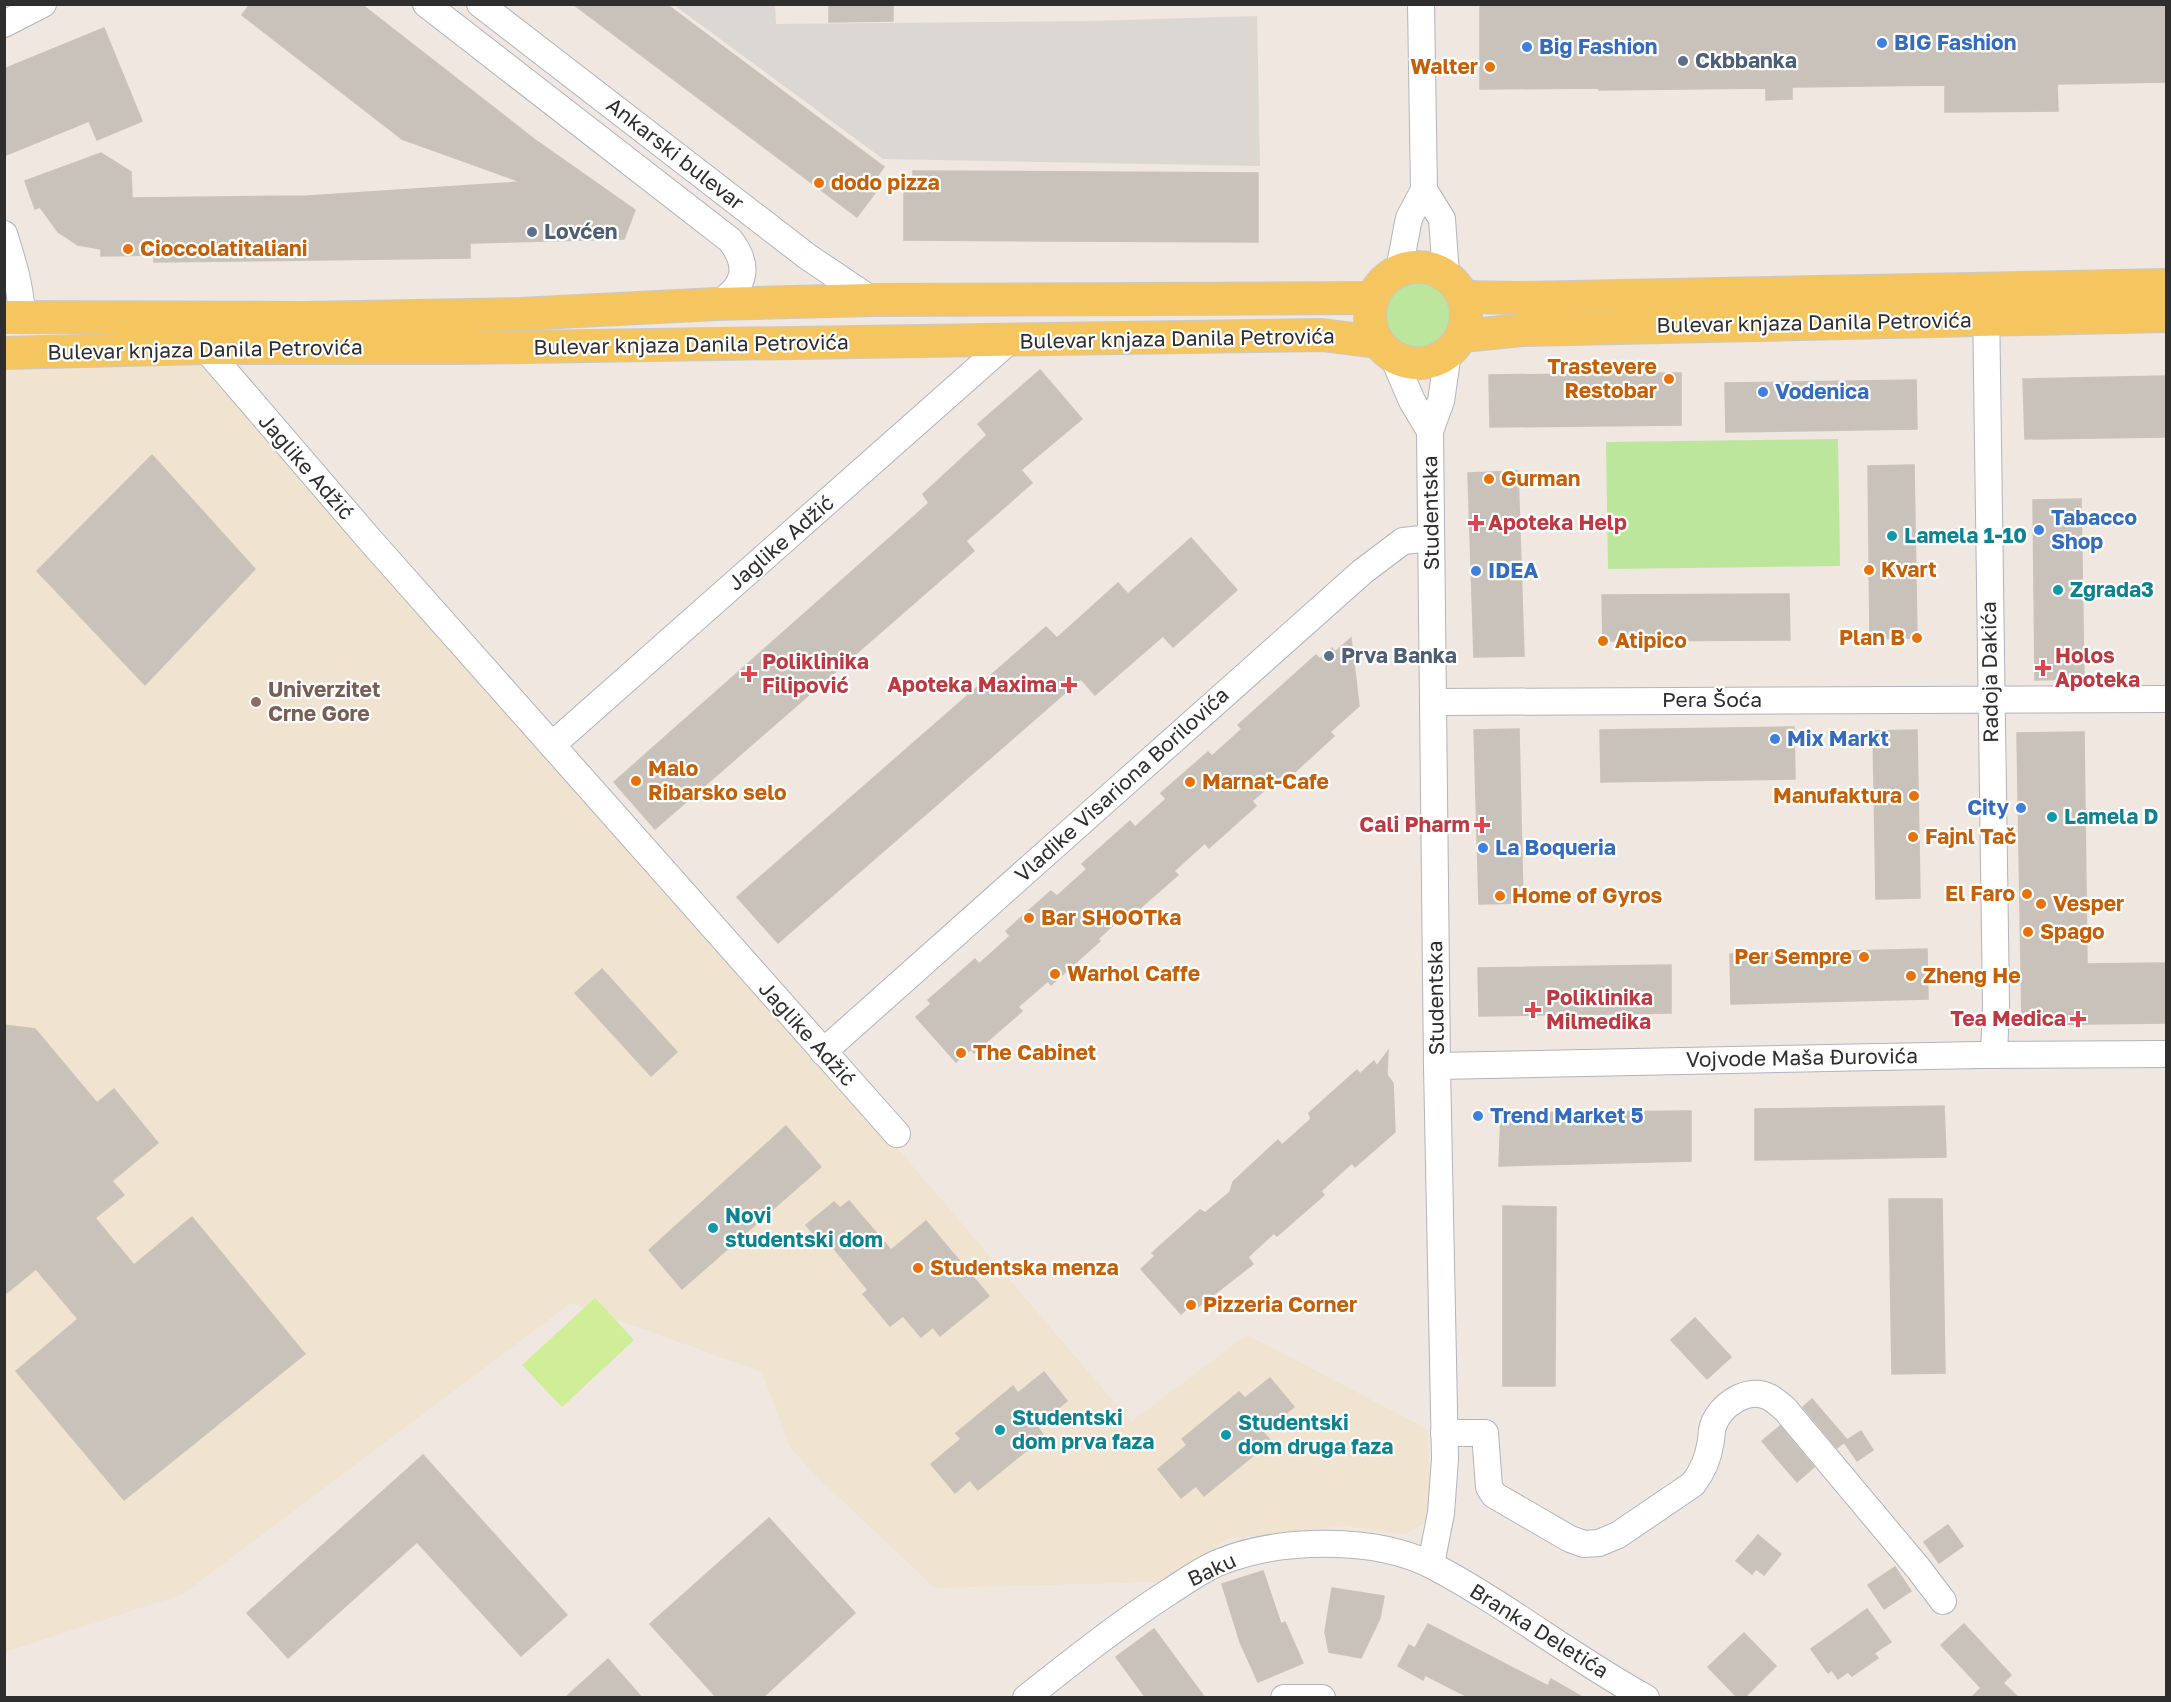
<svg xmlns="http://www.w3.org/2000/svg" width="2171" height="1702" font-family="'Golos Text',sans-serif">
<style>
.education{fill:#f0e3d0}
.green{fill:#bbe69c}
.pitch{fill:#d0ee98}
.plaza{fill:#dbd7d3}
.building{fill:#c8c2bb;stroke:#cbc3b9;stroke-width:1.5}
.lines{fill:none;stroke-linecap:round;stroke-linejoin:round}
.minor-casing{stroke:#b0b4be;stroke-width:28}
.major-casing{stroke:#c9c9c9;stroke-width:34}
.minor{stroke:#fff;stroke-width:26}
.major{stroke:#f5c65f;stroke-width:32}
.shop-dot{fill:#3f7fe0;stroke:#fff;stroke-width:2}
.service-dot{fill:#5c6f8a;stroke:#fff;stroke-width:2}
.food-dot{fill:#e8710a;stroke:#fff;stroke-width:2}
.health-dot{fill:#e0444e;stroke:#fff;stroke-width:2}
.culture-dot{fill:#0f9aa8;stroke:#fff;stroke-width:2}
.education-dot{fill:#8d6e63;stroke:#fff;stroke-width:2}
.labels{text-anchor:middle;stroke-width:4.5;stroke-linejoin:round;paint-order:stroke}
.shop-label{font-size:21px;font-weight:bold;fill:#366cbe;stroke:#fff;text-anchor:start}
.service-label{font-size:21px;font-weight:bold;fill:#4e5e75;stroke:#fff;text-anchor:start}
.food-label{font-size:21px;font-weight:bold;fill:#c56008;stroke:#fff;text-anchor:start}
.street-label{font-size:21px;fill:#2e2e2e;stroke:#fff}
.health-label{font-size:21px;font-weight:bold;fill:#be3a42;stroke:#fff;text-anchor:start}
.culture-label{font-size:21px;font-weight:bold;fill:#0d838f;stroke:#fff;text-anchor:start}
.education-label{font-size:21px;font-weight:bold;fill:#785e54;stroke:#fff;text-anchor:start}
</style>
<rect width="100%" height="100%" fill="#efe7e0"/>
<polygon class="education" points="210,365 800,1034 1131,1422 1247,1335 1427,1429 1432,1519 1404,1535 1345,1526 1228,1539 1158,1582 935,1588 813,1473 790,1447 762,1372 571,1303 183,1594 5,1652 4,369"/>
<g class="green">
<circle cx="1418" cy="315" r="33"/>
<polygon points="1838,439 1840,566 1608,569 1606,442"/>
</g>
<polygon class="pitch" points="595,1298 634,1340 562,1407 522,1365"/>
<polygon class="plaza" points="674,5 775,5 776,24 1091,21 1257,16 1260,166 883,159"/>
<g class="building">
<polygon points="250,4 361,4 534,139 635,210 624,239 470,243 470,258 154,262 154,255 101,256 101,249 78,245 58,232 40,207 35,209 25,181 101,153 131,172 132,198 308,196 521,182 402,139 242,15"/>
<polygon points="573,4 666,4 884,167 865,193 875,193 857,217"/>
<polygon points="829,4 893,4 893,21 829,22"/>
<polygon points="1480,4 2166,4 2166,82 2057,84 2058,111 1945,112 1945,85 1792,87 1792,99 1766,100 1766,88 1599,90 1599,88 1480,89"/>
<polygon points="104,28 142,121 97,140 89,121 4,156 4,69"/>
<polygon points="913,171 1258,173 1258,242 904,240 904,192 913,192"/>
<polygon points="1040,370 1082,419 1021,470 1032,483 966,541 974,551 655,829 614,782 929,503 923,494 987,435 978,424"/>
<polygon points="1681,373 1681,425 1490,427 1489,375"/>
<polygon points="2166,376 2166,437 2025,439 2023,379"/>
<polygon points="1916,380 1917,429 1726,432 1725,383"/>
<polygon points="152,455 255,569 145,685 37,571"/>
<polygon points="1914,465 1917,638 1870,639 1868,466"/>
<polygon points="1518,471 1524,656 1474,657 1468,473"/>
<polygon points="2081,499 2084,679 2035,680 2033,500"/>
<polygon points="1191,538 1237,590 1173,647 1163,636 1095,695 1081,679 778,943 737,897 1046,627 1057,638 1118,583 1128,594"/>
<polygon points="1789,594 1790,640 1603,641 1602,595"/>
<polygon points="1351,638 1359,706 1330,732 1334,736 1285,781 1281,776 1252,801 1256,806 1209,848 1205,843 1174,871 1178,875 1131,916 1127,912 1098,939 1100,941 1051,985 1048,981 1018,1007 1022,1011 974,1053 971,1049 956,1062 916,1017 931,1004 928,1000 975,959 979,964 1010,936 1006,931 1051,891 1057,896 1087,869 1082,864 1130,821 1135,827 1166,799 1161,793 1208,752 1212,756 1242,729 1238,725 1316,655 1320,659 1332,648 1335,652"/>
<polygon points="1794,727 1795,779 1601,782 1600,730"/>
<polygon points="1519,729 1523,903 1479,904 1474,730"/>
<polygon points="1917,730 1920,898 1876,899 1873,731"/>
<polygon points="2084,732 2087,964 2166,963 2166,1023 2022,1025 2017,733"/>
<polygon points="1927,949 1928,999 1731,1004 1730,954"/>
<polygon points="1671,965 1671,1013 1479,1016 1478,968"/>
<polygon points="602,969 677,1052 651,1076 575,993"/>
<polygon points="4,1025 35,1029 97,1103 114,1089 158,1143 112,1181 124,1195 95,1218 134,1265 192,1217 305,1354 124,1500 16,1371 78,1319 36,1269 4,1295"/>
<polygon points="1388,1051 1387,1075 1393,1083 1395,1132 1355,1167 1352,1163 1321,1191 1324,1195 1277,1236 1274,1233 1248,1257 1253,1264 1198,1307 1195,1302 1181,1314 1141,1269 1155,1256 1152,1253 1200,1210 1205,1213 1230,1192 1233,1182 1278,1140 1282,1145 1311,1119 1309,1113 1357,1070 1360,1074 1374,1061 1377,1066"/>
<polygon points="1944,1106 1946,1157 1755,1160 1755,1109"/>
<polygon points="1691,1111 1691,1161 1499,1166 1501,1113"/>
<polygon points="786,1126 821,1167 682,1289 649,1250"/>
<polygon points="1889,1199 1942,1199 1945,1373 1892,1374"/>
<polygon points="849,1201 891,1250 926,1221 989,1296 940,1336 933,1327 921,1337 903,1316 890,1326 863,1294 868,1290 827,1240 822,1244 806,1225 834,1202 840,1208"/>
<polygon points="1503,1206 1556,1207 1555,1386 1503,1386"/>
<polygon points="1695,1318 1731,1357 1707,1379 1671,1340"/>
<polygon points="1044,1372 1067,1401 1037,1426 1044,1436 978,1490 970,1480 955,1493 931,1464 961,1439 956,1433 1013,1386 1018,1393"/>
<polygon points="1270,1378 1294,1407 1263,1432 1271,1441 1204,1496 1196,1486 1181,1498 1158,1469 1187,1445 1182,1439 1239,1392 1245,1398"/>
<polygon points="1812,1399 1847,1440 1837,1448 1803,1407"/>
<polygon points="1780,1426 1814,1467 1797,1482 1762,1441"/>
<polygon points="1861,1431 1873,1450 1857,1461 1844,1442"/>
<polygon points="423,1455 567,1615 521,1656 417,1542 288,1658 247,1613"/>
<polygon points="769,1518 855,1613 762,1698 717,1698 650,1624"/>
<polygon points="1948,1525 1963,1546 1939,1563 1924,1542"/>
<polygon points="1758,1535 1781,1554 1764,1575 1756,1569 1752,1574 1736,1561"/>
<polygon points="1895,1567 1911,1591 1884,1609 1868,1585"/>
<polygon points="1263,1571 1281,1624 1285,1622 1303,1663 1258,1682 1240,1642 1222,1584"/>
<polygon points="1332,1588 1384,1596 1380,1618 1361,1658 1329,1652 1325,1632"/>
<polygon points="1867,1609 1891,1642 1874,1653 1878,1658 1852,1676 1848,1672 1838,1679 1832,1670 1828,1673 1811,1649"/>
<polygon points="1428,1624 1548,1686 1551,1679 1584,1698 1470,1698 1425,1675 1423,1680 1398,1666 1409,1645 1415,1648"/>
<polygon points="1964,1624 2011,1675 2003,1683 2019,1698 1971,1698 1981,1688 1941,1645"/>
<polygon points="1154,1629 1205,1698 1146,1698 1116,1657"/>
<polygon points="1744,1633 1776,1666 1744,1698 1738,1698 1708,1667"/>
<polygon points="608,1659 642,1698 565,1698"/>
</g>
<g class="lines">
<g class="minor-casing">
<g id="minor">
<path d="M426,4L730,240C751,267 745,287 717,304"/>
<polyline points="480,4 808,257 872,300"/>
<polyline points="1421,4 1424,190 1442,219 1446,275"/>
<polyline points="4,24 43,4"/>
<path d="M4,234C13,262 21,288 22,317"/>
<polyline points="1399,270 1409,218 1424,190"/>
<polyline points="1986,303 1996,1004 1994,1055"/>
<polyline points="205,348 370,540 897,1134"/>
<polyline points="1393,357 1412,401 1430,431"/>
<polyline points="1433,702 2166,699"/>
<polyline points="552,745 1009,341"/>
<polyline points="823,1052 1362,572 1403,541 1431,538"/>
<polyline points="1437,1066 1979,1055 2166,1054"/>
<path d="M1444,1433H1485L1489,1487L1494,1495L1570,1539L1584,1544L1599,1543L1618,1535L1693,1484C1702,1472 1708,1460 1710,1445C1712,1439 1711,1432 1713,1426C1720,1405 1748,1386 1769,1397C1775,1400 1780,1405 1785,1409L1918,1568L1943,1601"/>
<polyline points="1431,1564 1441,1513 1445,1459 1437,1066 1430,431 1441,401 1448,353"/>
<path d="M1026,1698C1073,1661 1119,1624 1169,1592C1185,1582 1202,1569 1220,1562C1280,1538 1375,1536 1433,1566C1507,1605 1573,1658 1646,1698"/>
<polyline points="1284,1698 1322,1698"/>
</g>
</g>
<g class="major-casing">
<g id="major">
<circle cx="1418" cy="315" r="48"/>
<polyline points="1463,297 1519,298 2166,285"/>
<polyline points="4,317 304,318 520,314 717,304 872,300 1372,298"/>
<polyline points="1462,336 1522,330 2166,316"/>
<polyline points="4,353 205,348 453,348 1322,335 1377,342"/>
</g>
</g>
<use href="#minor" class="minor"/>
<use href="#major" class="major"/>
</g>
<g class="shop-dot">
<circle cx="1882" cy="43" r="6"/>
<circle cx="1527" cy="47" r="6"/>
<circle cx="1763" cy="392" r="6"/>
<circle cx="2039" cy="530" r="6"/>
<circle cx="1476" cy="571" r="6"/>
<circle cx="1775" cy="739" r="6"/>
<circle cx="2021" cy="808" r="6"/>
<circle cx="1483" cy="848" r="6"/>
<circle cx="1478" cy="1116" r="6"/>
</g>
<g class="service-dot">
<circle cx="1683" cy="61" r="6"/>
<circle cx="532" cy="232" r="6"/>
<circle cx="1329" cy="656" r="6"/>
</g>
<g class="food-dot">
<circle cx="1490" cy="67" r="6"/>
<circle cx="819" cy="183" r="6"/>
<circle cx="128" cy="249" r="6"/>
<circle cx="1669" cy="379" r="6"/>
<circle cx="1489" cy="479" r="6"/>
<circle cx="1869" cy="570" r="6"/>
<circle cx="1917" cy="638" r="6"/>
<circle cx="1603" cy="641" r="6"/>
<circle cx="636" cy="781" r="6"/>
<circle cx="1190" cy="782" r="6"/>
<circle cx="1914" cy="796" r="6"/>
<circle cx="1913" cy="837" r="6"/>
<circle cx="2027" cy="894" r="6"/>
<circle cx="1500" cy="896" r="6"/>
<circle cx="2041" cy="904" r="6"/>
<circle cx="1029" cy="918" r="6"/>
<circle cx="2028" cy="932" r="6"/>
<circle cx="1864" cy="957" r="6"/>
<circle cx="1055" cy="974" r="6"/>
<circle cx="1911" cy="976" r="6"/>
<circle cx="961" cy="1053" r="6"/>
<circle cx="918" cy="1268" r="6"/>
<circle cx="1191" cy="1305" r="6"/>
</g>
<g class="health-dot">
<path d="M1473 514h6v6h6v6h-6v6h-6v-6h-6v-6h6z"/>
<path d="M2040 659h6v6h6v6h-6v6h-6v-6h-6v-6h6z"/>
<path d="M746 665h6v6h6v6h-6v6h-6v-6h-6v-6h6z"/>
<path d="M1066 676h6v6h6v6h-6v6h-6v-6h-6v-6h6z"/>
<path d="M1479 816h6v6h6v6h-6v6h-6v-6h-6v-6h6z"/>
<path d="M1530 1001h6v6h6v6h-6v6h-6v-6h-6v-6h6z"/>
<path d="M2075 1010h6v6h6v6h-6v6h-6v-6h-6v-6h6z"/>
</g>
<g class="culture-dot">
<circle cx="1892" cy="536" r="6"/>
<circle cx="2058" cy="590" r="6"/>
<circle cx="2052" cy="817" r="6"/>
<circle cx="713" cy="1228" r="6"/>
<circle cx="1000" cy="1430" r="6"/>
<circle cx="1226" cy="1435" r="6"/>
</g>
<circle class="education-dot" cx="256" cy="702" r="6"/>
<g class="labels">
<g class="shop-label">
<text x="1894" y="50">BIG Fashion</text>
<text x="1539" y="54">Big Fashion</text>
<text x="1775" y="399">Vodenica</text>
<text x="2051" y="525">Tabacco<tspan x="2051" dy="24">Shop</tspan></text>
<text x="1488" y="578">IDEA</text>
<text x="1787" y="746">Mix Markt</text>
<text x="2009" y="815" text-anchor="end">City</text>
<text x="1495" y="855">La Boqueria</text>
<text x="1490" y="1123">Trend Market 5</text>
</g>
<g class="service-label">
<text x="1695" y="68">Ckbbanka</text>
<text x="544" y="239">Lovćen</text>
<text x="1341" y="663">Prva Banka</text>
</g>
<g class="food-label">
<text x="1478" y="74" text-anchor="end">Walter</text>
<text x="831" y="190">dodo pizza</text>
<text x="140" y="256">Cioccolatitaliani</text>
<text x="1657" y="374" text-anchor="end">Trastevere<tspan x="1657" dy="24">Restobar</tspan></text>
<text x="1501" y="486">Gurman</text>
<text x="1881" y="577">Kvart</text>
<text x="1905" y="645" text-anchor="end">Plan B</text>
<text x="1615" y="648">Atipico</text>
<text x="648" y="776">Malo<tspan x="648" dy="24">Ribarsko selo</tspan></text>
<text x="1202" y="789">Marnat-Cafe</text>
<text x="1902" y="803" text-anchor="end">Manufaktura</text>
<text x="1925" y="844">Fajnl Tač</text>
<text x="2015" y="901" text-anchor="end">El Faro</text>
<text x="1512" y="903">Home of Gyros</text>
<text x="2053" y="911">Vesper</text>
<text x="1041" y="925">Bar SHOOTka</text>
<text x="2040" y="939">Spago</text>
<text x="1852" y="964" text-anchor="end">Per Sempre</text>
<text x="1067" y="981">Warhol Caffe</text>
<text x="1923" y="983">Zheng He</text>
<text x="973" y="1060">The Cabinet</text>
<text x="930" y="1275">Studentska menza</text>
<text x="1203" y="1312">Pizzeria Corner</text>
</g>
<g class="street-label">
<text transform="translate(675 154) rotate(38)" y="7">Ankarski bulevar</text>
<text transform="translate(1814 323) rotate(-1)" y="7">Bulevar knjaza Danila Petrovića</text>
<text transform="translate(1177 339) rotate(-1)" y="7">Bulevar knjaza Danila Petrovića</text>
<text transform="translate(691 345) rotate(-1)" y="7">Bulevar knjaza Danila Petrovića</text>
<text transform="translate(205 350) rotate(-1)" y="7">Bulevar knjaza Danila Petrovića</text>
<text transform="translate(306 467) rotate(49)" y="7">Jaglike Adžić</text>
<text transform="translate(1431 513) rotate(-91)" y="7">Studentska</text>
<text transform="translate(781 543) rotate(-41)" y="7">Jaglike Adžić</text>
<text transform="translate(1990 672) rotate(-91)" y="7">Radoja Dakića</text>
<text x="1712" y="707">Pera Šoća</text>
<text transform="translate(1122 785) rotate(-42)" y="7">Vladike Visariona Borilovića</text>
<text transform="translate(1436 998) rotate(-91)" y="7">Studentska</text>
<text transform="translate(807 1034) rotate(48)" y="7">Jaglike Adžić</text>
<text transform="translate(1802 1058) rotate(-1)" y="7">Vojvode Maša Đurovića</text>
<text transform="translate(1212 1570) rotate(-25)" y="7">Baku</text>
<text transform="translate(1539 1631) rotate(32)" y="7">Branka Deletića</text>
</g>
<g class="health-label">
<text x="1488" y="530">Apoteka Help</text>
<text x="2055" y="663">Holos<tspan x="2055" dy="24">Apoteka</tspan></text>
<text x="762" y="669">Poliklinika<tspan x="762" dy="24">Filipović</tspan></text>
<text x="1057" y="692" text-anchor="end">Apoteka Maxima</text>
<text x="1470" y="832" text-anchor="end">Cali Pharm</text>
<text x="1546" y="1005">Poliklinika<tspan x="1546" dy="24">Milmedika</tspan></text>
<text x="2066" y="1026" text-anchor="end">Tea Medica</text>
</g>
<g class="culture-label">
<text x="1904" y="543">Lamela 1-10</text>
<text x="2070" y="597">Zgrada3</text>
<text x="2064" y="824">Lamela D</text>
<text x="725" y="1223">Novi<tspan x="725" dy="24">studentski dom</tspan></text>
<text x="1012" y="1425">Studentski<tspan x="1012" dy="24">dom prva faza</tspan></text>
<text x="1238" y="1430">Studentski<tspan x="1238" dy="24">dom druga faza</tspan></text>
</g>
<g class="education-label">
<text x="268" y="697">Univerzitet<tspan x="268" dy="24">Crne Gore</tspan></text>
</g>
</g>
<rect width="2171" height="1702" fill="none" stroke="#2e2e2e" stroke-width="12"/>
</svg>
